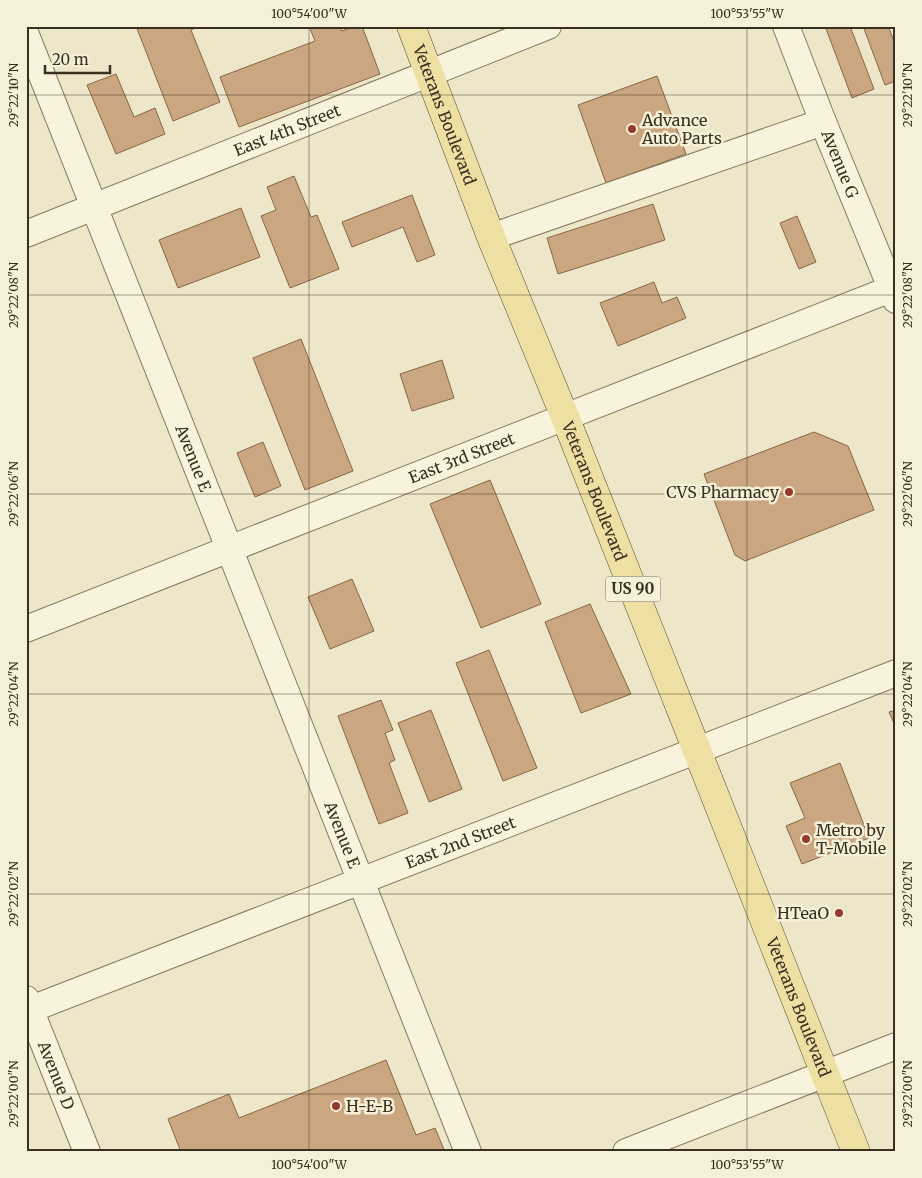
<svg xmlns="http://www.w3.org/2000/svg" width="922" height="1178" font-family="Merriweather,serif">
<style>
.building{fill:#caa780;stroke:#876645}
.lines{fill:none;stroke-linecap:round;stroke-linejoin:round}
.minor-casing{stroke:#897a5e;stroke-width:28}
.major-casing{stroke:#574732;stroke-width:29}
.minor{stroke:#f8f3dc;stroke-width:26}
.major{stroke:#eedfa3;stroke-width:28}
.ticks{fill:none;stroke:#3a3021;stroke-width:1;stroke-opacity:0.45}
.poi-dot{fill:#963a30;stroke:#f5f0d8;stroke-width:2}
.labels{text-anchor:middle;stroke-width:5;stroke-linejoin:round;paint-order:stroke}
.shield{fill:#f5f0d8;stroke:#726a58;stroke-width:1}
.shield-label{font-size:15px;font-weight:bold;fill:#3a3021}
.street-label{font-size:16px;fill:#3a3021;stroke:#f5f0d8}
.poi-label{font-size:16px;fill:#3a3021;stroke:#f5f0d8;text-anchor:start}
.neatline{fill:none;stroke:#3a3021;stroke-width:2}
.ticks-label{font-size:12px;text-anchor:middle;fill:#3a3021}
</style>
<rect width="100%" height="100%" fill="#ede6c9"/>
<g class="building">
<polygon points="136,26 200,26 191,30 220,102 173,121"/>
<polygon points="309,26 340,26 342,31 354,26 362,26 380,74 239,127 220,77 315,41"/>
<polygon points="825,26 850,26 874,89 852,98"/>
<polygon points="863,26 888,26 896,46 896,81 885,85"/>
<polygon points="116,74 134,117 155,108 165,134 116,154 87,85"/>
<polygon points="657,76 686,154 606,183 578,105"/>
<polygon points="294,176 311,217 317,215 339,269 290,288 261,216 276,210 267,187"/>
<polygon points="412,195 435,255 417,262 403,227 352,247 342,222"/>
<polygon points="653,204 665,240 558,274 547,238"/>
<polygon points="241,208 260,257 178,288 159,240"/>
<polygon points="797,216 816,262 799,269 780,223"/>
<polygon points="654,282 662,303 677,297 686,318 618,346 600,303"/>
<polygon points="301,339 353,471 305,490 253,358"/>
<polygon points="442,360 454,398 412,411 400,374"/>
<polygon points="814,432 848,446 874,510 745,561 735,555 704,474"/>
<polygon points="263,442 281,486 255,497 237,453"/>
<polygon points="490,480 541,604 481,628 430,504"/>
<polygon points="352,579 374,631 330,649 308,597"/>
<polygon points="590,604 631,694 581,713 545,622"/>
<polygon points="489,650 537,768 503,781 456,663"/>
<polygon points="381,700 393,730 385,733 395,760 389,763 408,813 379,824 338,716"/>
<polygon points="431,710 462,789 429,802 398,723"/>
<polygon points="896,710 896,728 889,712"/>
<polygon points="840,763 869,838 802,864 786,826 805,818 790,783"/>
<polygon points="386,1060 416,1135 435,1128 445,1152 181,1152 168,1119 229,1094 239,1118"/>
</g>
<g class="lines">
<g class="minor-casing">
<g id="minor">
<path id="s1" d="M786,26L823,122L896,300"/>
<path id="s2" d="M26,35L468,1152"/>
<path id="s3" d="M26,234L548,26"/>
<polyline points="491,237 823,122"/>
<path id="s4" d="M26,629L896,287"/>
<path id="s5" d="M26,999L87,1152"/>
<path id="s6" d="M26,1011L896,673"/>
<polyline points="626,1152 896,1046"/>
</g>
</g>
<g class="major-casing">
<g id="major">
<path id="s7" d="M411,26L491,237L565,417L856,1152"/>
</g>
</g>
<use href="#minor" class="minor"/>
<use href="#major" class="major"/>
</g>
<path class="ticks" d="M309,26V1152M747,26V1152M26,95H896M26,295H896M26,494H896M26,694H896M26,894H896M26,1094H896"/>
<g class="poi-dot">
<circle cx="632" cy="129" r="5"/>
<circle cx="789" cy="492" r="5"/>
<circle cx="806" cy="839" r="5"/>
<circle cx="839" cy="913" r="5"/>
<circle cx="336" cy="1106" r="5"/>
</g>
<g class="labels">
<rect class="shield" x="605.5" y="576.5" width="55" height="25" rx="4"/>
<g class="shield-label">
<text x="633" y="594">US 90</text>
</g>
<g class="street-label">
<text dy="6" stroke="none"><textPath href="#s7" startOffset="95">Veterans Boulevard</textPath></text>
<text dy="6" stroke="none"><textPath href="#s3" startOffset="281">East 4th Street</textPath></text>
<text dy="6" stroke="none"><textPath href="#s1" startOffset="148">Avenue G</textPath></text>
<text dy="6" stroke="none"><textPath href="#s2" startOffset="455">Avenue E</textPath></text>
<text dy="6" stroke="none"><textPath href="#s4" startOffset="468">East 3rd Street</textPath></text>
<text dy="6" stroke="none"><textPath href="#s7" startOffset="500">Veterans Boulevard</textPath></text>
<text dy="6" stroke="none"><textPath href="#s2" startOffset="860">Avenue E</textPath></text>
<text dy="6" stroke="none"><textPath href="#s6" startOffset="466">East 2nd Street</textPath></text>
<text dy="6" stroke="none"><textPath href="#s7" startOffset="1055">Veterans Boulevard</textPath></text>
<text dy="6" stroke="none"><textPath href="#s5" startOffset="82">Avenue D</textPath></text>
</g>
<g class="poi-label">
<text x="642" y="126">Advance<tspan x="642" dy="18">Auto Parts</tspan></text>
<text x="779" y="498" text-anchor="end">CVS Pharmacy</text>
<text x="816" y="836">Metro by<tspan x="816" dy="18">T-Mobile</tspan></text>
<text x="829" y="919" text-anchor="end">HTeaO</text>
<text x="346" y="1112">H-E-B</text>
</g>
</g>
<rect width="922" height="1178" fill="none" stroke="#f5f0d8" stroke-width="55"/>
<path d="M45 65v8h65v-8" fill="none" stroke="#3a3021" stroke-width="2.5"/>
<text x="52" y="65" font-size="15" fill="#3a3021" stroke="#f5f0d8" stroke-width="4" paint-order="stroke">20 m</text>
<rect x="28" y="28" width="866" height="1122" class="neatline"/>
<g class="ticks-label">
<text x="309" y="18">100°54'00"W</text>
<text x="747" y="18">100°53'55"W</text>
<text transform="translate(14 95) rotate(-90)" y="4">29°22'10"N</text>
<text transform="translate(908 95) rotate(-90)" y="4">29°22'10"N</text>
<text transform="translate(14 295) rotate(-90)" y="4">29°22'08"N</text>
<text transform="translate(908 295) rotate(-90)" y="4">29°22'08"N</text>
<text transform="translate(14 494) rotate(-90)" y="4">29°22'06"N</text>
<text transform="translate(908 494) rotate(-90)" y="4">29°22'06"N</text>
<text transform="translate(14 694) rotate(-90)" y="4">29°22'04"N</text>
<text transform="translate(908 694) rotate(-90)" y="4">29°22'04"N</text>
<text transform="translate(14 894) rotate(-90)" y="4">29°22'02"N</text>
<text transform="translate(908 894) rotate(-90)" y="4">29°22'02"N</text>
<text transform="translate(14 1094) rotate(-90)" y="4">29°22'00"N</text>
<text transform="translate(908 1094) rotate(-90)" y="4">29°22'00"N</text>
<text x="309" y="1169">100°54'00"W</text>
<text x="747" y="1169">100°53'55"W</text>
</g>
</svg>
